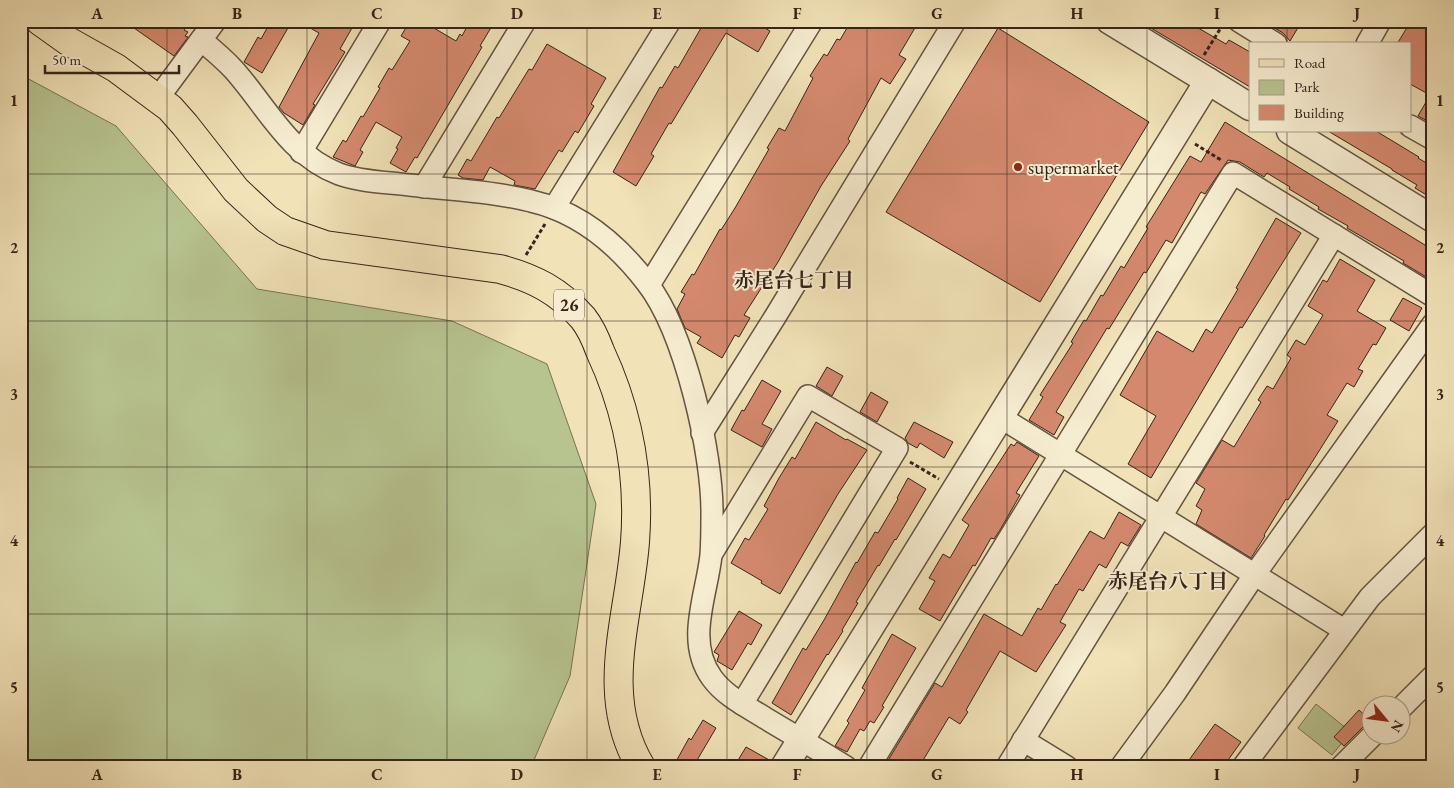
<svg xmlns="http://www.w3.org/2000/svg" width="1454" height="788" font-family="'EB Garamond','Noto Serif JP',serif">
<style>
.green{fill:#b7c490;stroke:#767454}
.building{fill:#d4896e;stroke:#362419}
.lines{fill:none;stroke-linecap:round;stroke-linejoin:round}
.minor-casing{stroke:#655440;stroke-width:24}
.tertiary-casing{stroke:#655440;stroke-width:29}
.primary-casing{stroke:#362419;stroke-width:30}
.path{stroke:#362419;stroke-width:3;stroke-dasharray:4 2.5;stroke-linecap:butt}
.minor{stroke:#f6ecd0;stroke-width:21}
.tertiary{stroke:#f6ecd0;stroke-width:26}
.primary{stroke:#f1e2b7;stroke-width:28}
.grid{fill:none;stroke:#362419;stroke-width:1;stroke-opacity:0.55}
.poi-dot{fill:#8f2418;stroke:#f6ecd0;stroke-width:2}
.labels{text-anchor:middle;stroke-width:4;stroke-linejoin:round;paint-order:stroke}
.shield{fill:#f6ecd0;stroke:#706050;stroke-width:1}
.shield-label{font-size:18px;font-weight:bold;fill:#362419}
.poi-label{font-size:19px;fill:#362419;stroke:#f6ecd0;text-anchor:start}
.neighbourhood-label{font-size:20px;font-weight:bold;fill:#362419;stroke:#f6ecd0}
.neatline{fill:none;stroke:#362419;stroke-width:2}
.grid-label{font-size:16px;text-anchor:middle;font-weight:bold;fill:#362419}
</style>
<rect width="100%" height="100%" fill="#f1e2b7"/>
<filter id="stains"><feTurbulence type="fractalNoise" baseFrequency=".004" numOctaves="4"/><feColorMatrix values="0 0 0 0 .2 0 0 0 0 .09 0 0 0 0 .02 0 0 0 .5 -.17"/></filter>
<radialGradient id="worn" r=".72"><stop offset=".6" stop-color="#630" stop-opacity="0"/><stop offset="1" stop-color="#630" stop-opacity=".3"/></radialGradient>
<g class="green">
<polygon points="21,77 25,77 116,126 257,289 452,321 547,364 596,504 570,676 531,767 21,767"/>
<polygon points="1316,704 1351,732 1332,755 1298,728"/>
<polygon points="1032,754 1052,767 1016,767 1023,756"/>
</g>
<g class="building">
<polygon points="124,21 190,21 184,30 188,32 185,36 188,37 174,56"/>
<polygon points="271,21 292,21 262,73 244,62 258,37 261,39"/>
<polygon points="298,21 356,21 340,49 345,52 313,104 315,105 303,125 284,113 279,107 319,33"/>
<polygon points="410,21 422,21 456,41 460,34 462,36 470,21 495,21 480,46 482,47 417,158 415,157 406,172 390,163 398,149 396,148 402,137 376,122 360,150 363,152 355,166 333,157 343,140 346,142 361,116 363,117 380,88 378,87 389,68 392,70 410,41 401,36"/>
<polygon points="705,21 753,21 770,31 758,52 726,33 671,124 669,123 651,154 654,156 636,186 613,172 660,87 662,88 675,66 678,68"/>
<polygon points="851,21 919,21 899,55 906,59 890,84 881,78 848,139 850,141 821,186 778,262 744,315 750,318 739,337 735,335 722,358 697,343 701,337 685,328 677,309 685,294 681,292 692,274 694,275 720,229 721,230 735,208 769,149 767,148 779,128 785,131 813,78 810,76 824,54 827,56 837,39 840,40"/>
<polygon points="1139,21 1186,21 1226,44 1229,40 1250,52 1250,87"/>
<polygon points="1263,21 1302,21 1290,41 1283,33"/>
<polygon points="1411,21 1425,21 1433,26 1433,124 1418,116 1430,95 1410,84 1410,44 1397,44"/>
<polygon points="998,28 1149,122 1040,302 886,212"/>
<polygon points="547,44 606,78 591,104 594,106 578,133 575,131 562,152 559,150 535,189 514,185 515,181 490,167 483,180 463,178 458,175 467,159 471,161 497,117 499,118 529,69 532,70"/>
<polygon points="1225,122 1433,250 1433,281 1403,263 1404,261 1347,228 1348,226 1318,209 1319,207 1289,189 1290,187 1267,173 1264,177 1240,162 1228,160 1205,194 1201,192 1172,243 1166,240 1146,273 1144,272 1109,329 1107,328 1056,412 1064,417 1054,435 1029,420 1043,397 1040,395 1073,343 1071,342 1084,320 1086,321 1101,295 1103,296 1121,266 1124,268 1148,228 1146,227 1190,156 1201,162"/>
<polygon points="1328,131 1376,131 1419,157 1418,158 1433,167 1433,199 1415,188 1417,185 1392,170 1392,169"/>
<polygon points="1276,218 1301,233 1242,328 1240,327 1151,478 1128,464 1156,416 1120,395 1157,331 1193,352 1206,329 1212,333 1238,289 1236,288"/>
<polygon points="1340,259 1375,280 1357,311 1386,328 1376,345 1373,344 1358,369 1363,371 1354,387 1347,383 1327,415 1338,421 1288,500 1286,499 1264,535 1265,536 1251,558 1196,524 1202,510 1196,506 1205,489 1196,483 1222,440 1234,447 1261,402 1258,400 1267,386 1273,389 1291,358 1287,355 1296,340 1305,345 1323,315 1308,306 1323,280 1327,282"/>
<polygon points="1403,298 1422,308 1409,331 1390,320"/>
<polygon points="827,367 843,376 832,396 816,386"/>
<polygon points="762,380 781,391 762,424 772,429 762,447 731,430 742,410 744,411"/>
<polygon points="871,392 888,402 877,422 860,412"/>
<polygon points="816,422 846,440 847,439 867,450 838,494 780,594 761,583 762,581 731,563 745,538 749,540 768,509 764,506 779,478 792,457 795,459"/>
<polygon points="914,422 953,442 944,458 920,443 917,448 908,443 905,438"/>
<polygon points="1017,442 1039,456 1016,493 1020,495 1000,530 994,539 991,538 975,566 973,565 940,621 919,609 935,581 929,578 943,554 950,558 969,525 962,520 1011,444 1014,446"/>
<polygon points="908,478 926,489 896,540 895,539 879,566 878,565 856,602 858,603 842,630 843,631 828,655 827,654 791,715 772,703 803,648 806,650 824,620 856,562 857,563 875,532 878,533 898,499 897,498"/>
<polygon points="1119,512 1141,525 1128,546 1121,542 1106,568 1099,564 1083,591 1079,589 1060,622 1066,625 1036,672 1000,651 966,710 968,712 960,724 949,717 919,767 884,767 935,683 942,687 984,614 1022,636 1038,608 1041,610 1056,584 1057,585 1090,531 1104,539"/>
<polygon points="739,611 762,625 751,645 748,643 732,670 717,661 719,655 714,652"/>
<polygon points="892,634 916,648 882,706 884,707 874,723 870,721 864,731 860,729 847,752 835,746 849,723 847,721 865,690 862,688"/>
<polygon points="1359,710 1370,720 1344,746 1334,737"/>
<polygon points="703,720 716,728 693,767 673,767 689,738 691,740"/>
<polygon points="1215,724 1241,742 1223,767 1184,767"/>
<polygon points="746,747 771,761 769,767 734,767"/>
</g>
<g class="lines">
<g class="minor-casing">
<g id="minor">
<polyline points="1239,21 1276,44"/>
<path d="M201,40C212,49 224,59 234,70C267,107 289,155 339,174C361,182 387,182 410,185C451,190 492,191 531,201C579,212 618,245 647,283C685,332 713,454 712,516C712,529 712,542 711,555C707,595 685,641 712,678C725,696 746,706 765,718C792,734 819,750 846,767"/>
<polyline points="1367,44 1380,21"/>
<polyline points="158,98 215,21"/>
<polyline points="1410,126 1433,139"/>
<polyline points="301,152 380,21"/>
<polyline points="424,187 525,21"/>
<polyline points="554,208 670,21"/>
<polyline points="649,285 812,21"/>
<polyline points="1000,417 1344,630"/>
<polyline points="702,433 775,317 955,21"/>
<polyline points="712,553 808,396 897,448 742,704"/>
<polyline points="1402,707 1433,676"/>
<polyline points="1023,740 1067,767"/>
<polyline points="869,767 1233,173 1433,296"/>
<polyline points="1007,767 1334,235"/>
<polyline points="1121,767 1175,693 1255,574 1433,324"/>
<polyline points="1243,767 1370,597 1433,534"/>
<polyline points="1341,767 1372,736"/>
</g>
</g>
<g class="tertiary-casing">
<g id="tertiary">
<polyline points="1110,21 1208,81"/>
<polyline points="1290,131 1433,219"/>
<polyline points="784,767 1208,81 1250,107"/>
</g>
</g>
<g class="primary-casing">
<path id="primary" d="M40,21L68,41L116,68L170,108L185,125L236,190L267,219L285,231L325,245L500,269C534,278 559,291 583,318C590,327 596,340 600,351C628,411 640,476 635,542C629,619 598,695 641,767"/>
</g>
<g class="path">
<polyline points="775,21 786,28"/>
<polyline points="1204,55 1222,26"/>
<polyline points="1195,144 1221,160"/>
<polyline points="526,255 545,224"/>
<polyline points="910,462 939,479"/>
</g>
<use href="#minor" class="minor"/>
<use href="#tertiary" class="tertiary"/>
<use href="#primary" class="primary"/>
</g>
<path class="grid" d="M167,21V767M307,21V767M447,21V767M587,21V767M727,21V767M867,21V767M1007,21V767M1147,21V767M1287,21V44M1287,131V767M21,174H1433M21,321H1433M21,467H1433M21,614H1433"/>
<circle class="poi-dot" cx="1018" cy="167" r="5"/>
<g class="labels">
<rect class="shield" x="554" y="289.5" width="30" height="31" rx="4"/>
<g class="shield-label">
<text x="569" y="311">26</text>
</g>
<g class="poi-label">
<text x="1028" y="174">supermarket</text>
</g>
<g class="neighbourhood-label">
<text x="794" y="287">赤尾台七丁目</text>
<text x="1168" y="588">赤尾台八丁目</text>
</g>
</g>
<rect width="1454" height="788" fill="none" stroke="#f1e2b7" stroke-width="55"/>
<rect x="1249" y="42" width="162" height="90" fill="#f6ecd0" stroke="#a99c87"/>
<rect x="1259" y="59" width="25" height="8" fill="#f1e2b7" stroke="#a99c87"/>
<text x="1294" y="68" font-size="15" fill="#362419">Road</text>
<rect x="1259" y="80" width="25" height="15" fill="#b7c490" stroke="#a99c87"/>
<text x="1294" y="92" font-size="15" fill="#362419">Park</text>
<rect x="1259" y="105" width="25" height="15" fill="#d4896e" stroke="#a99c87"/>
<text x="1294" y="118" font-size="15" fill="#362419">Building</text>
<g transform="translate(1386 720) rotate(119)"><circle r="24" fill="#f6ecd0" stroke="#a99c87"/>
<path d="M0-4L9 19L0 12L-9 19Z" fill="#8f2418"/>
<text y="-8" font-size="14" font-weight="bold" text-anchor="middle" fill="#362419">N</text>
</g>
<path d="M45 65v8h134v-8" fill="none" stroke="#362419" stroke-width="2.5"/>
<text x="52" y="65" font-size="15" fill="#362419" stroke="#f6ecd0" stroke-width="4" paint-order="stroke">50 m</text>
<rect x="28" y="28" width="1398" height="732" class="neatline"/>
<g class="grid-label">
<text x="97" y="19">A</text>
<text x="237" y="19">B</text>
<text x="377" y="19">C</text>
<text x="517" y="19">D</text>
<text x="657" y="19">E</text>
<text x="797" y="19">F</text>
<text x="937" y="19">G</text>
<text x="1077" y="19">H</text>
<text x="1217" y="19">I</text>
<text x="1357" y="19">J</text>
<text x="14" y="106">1</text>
<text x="1440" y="106">1</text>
<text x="14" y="253">2</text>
<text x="1440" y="253">2</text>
<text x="14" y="400">3</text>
<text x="1440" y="400">3</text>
<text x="14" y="546">4</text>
<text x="1440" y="546">4</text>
<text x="14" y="693">5</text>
<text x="1440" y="693">5</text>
<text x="97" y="780">A</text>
<text x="237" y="780">B</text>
<text x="377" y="780">C</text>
<text x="517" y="780">D</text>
<text x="657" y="780">E</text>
<text x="797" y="780">F</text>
<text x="937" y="780">G</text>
<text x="1077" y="780">H</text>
<text x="1217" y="780">I</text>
<text x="1357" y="780">J</text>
</g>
<rect width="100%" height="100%" filter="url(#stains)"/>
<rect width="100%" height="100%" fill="url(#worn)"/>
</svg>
